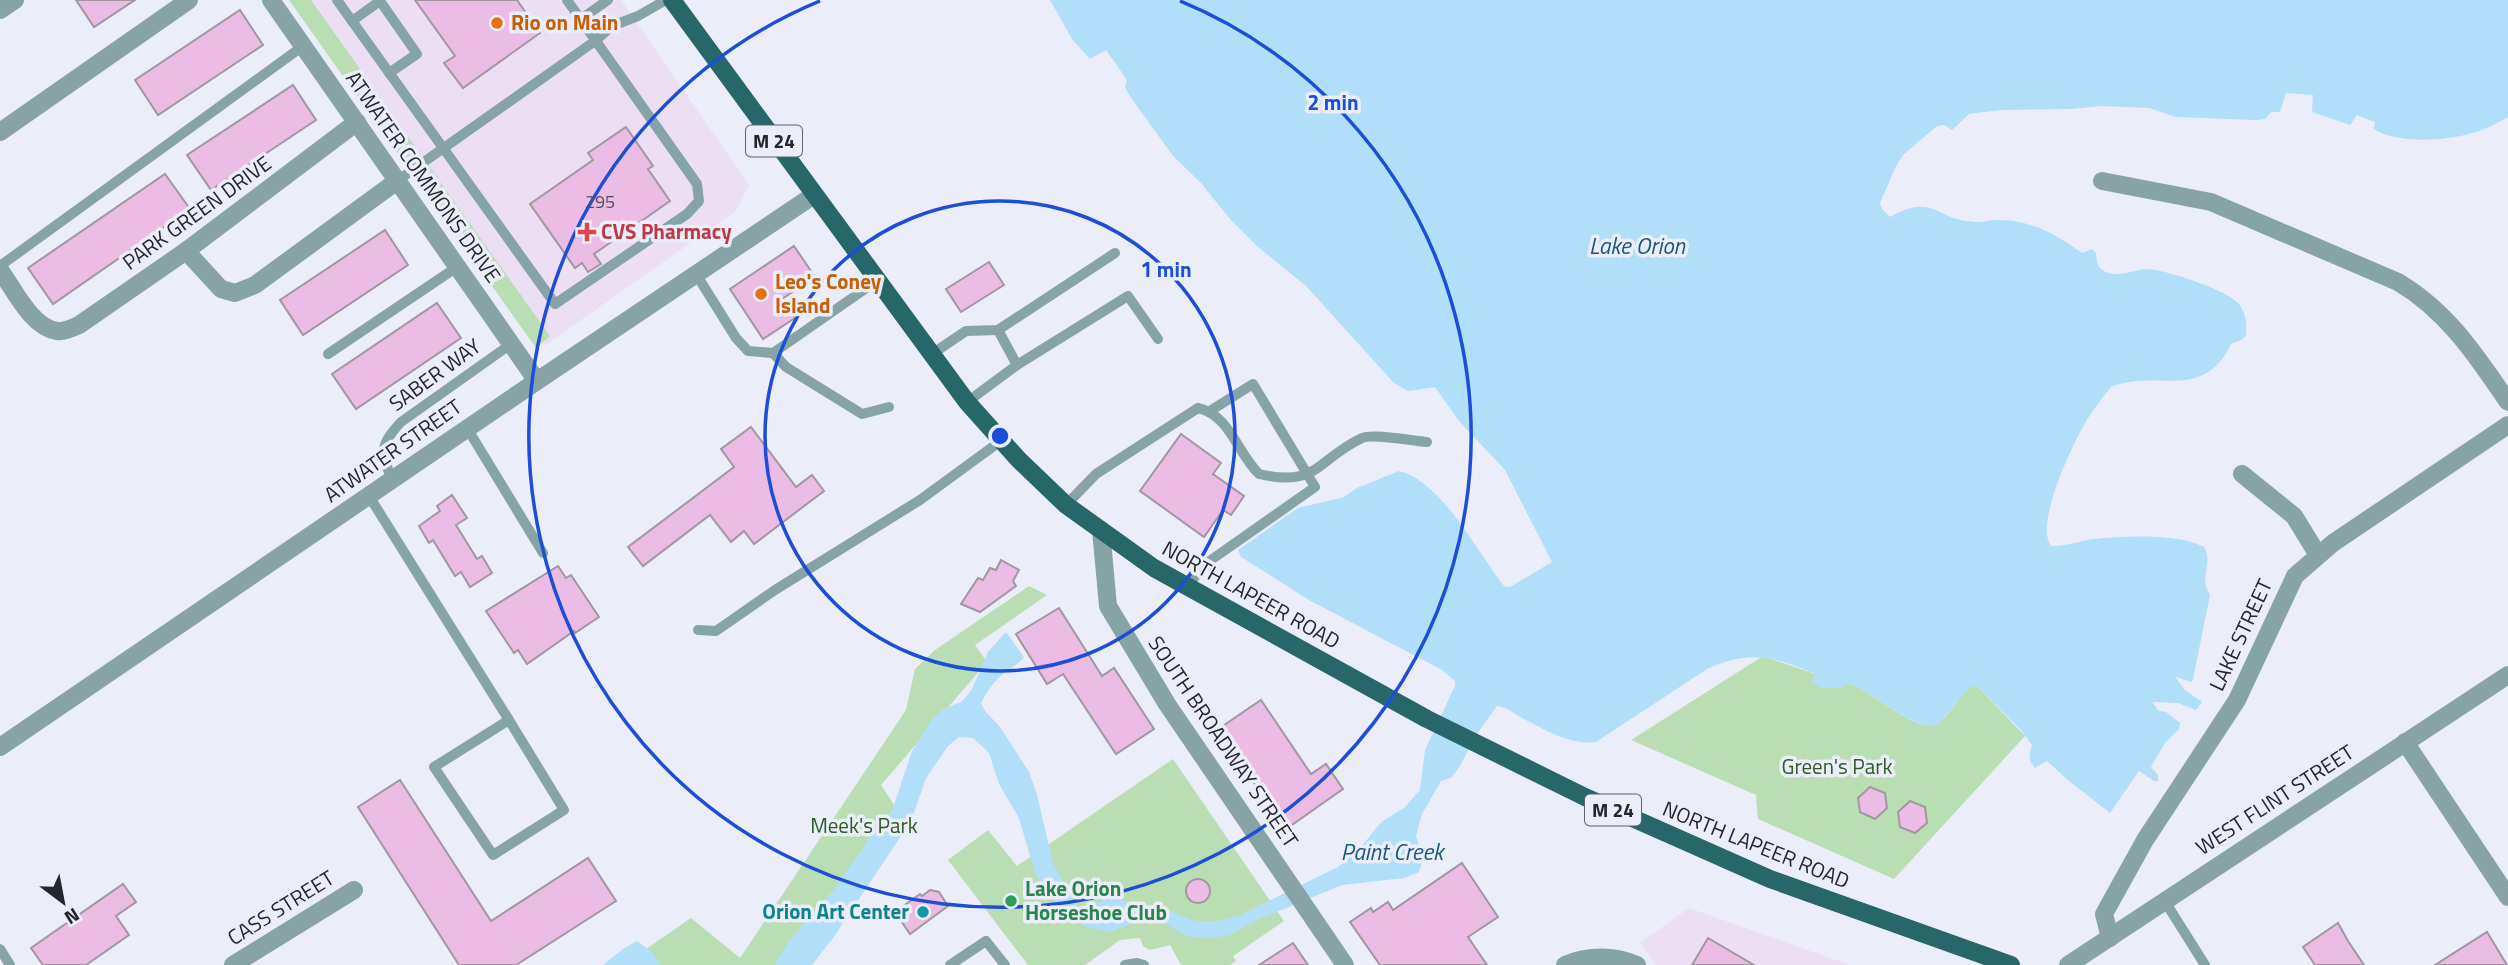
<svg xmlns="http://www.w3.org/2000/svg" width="2508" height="965" font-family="'Titillium Web',sans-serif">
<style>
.commercial{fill:#ecdff3}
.green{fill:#badeb4}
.water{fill:#b1def9}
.building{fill:#ebbce4;stroke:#a1989f;stroke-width:2}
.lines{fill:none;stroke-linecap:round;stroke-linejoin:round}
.service{stroke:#86a4a6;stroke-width:10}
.minor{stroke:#86a4a6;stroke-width:18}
.tertiary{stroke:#86a4a6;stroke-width:18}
.primary{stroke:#286769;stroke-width:18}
.ring{fill:none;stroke:#1d4ed8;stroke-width:3.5}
.food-dot{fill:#e8710a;stroke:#ebedf9;stroke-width:2.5}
.health-dot{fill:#e0444e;stroke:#ebedf9;stroke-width:2.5}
.leisure-dot{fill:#2e9e5b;stroke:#ebedf9;stroke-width:2.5}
.culture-dot{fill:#0f9aa8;stroke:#ebedf9;stroke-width:2.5}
.labels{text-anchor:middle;stroke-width:7;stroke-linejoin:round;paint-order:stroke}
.number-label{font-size:18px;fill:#564c58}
.shield{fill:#ebedf9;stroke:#606268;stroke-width:2}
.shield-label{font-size:19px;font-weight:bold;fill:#25262a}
.food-label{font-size:21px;font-weight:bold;fill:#c56008;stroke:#ebedf9;text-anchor:start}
.street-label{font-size:21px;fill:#25262a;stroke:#ebedf9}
.health-label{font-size:21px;font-weight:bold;fill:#be3a42;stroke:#ebedf9;text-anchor:start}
.park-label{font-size:21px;fill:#2a5d23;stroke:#ebedf9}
.leisure-label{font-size:21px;font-weight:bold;fill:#27864d;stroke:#ebedf9;text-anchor:start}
.culture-label{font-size:21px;font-weight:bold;fill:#0d838f;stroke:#ebedf9;text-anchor:end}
.water-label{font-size:23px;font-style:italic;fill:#165b7b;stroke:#ebedf9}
.centre{fill:#1d4ed8;stroke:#ebedf9;stroke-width:3.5}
.ring-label{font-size:21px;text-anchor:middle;font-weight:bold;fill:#1d4ed8;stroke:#ebedf9;stroke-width:7;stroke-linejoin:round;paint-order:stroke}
</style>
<rect width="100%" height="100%" fill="#ebedf9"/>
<g class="commercial">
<polygon points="303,0 621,0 749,185 736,211 544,346"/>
<polygon points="1689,908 1850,965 1656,965 1640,943"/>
</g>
<g class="green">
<polygon points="289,0 311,0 550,336 536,348"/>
<polygon points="1029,586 1047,595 975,645 987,662 881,785 902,817 801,965 623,965 691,918 740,958 906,710 915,669 935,650"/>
<path d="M1763,656L1815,674L1822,688H1843L1845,683C1872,688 1915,734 1936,724C1949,718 1960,694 1973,685L1979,688L2025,736L1894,879L1758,819L1756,795L1631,740Z"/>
<polygon points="1173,759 1284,921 1233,956 1236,961 1230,965 1181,965 1170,945 1150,950 1143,946 1140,938 1120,940 1085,965 1028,965 948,860 988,830 1017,866"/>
</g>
<g class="water">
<path d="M1050,0H2508V117C2497,123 2485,130 2472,133C2447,141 2396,144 2374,129L2375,122L2357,115L2350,125L2312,112L2313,95L2286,93L2280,112H2271L2265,119L2256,120L2176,117L2149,108L2101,106L2071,109L2001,110L1976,113L1969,114L1952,130L1944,125L1937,126L1903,155L1895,168L1880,203L1882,209L1890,217C1935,192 1935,221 1976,222C1983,223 1990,220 1998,220C2030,220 2056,234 2082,253L2092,249L2096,253C2097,258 2096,264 2100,268C2114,281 2134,269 2148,269C2166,270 2228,290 2239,304C2246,314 2247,323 2246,335L2243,339L2231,344C2203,403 2157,368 2111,387C2103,397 2095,407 2088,418C2074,441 2034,523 2051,546C2066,547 2080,540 2095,539C2124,536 2178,533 2204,547C2214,564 2198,577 2210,595L2193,679L2192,682L2175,677L2185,690L2202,702L2196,710L2178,703L2152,702L2159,711L2166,712L2180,723L2179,729L2165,743L2151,767L2158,775V781H2154L2139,771L2110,813L2069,781L2047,761L2035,768C2028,760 2029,754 2032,745L2021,730L1979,688L1973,685L1969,688C1963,694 1943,721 1937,724C1916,734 1871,688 1845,683L1843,688H1822L1812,683L1815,674C1774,656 1749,650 1707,669L1596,742C1572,746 1543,729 1522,718C1513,713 1507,707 1497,706L1479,731L1458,769L1451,778L1441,781L1422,814L1416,836L1423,858L1419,872L1404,878L1342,885L1257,920L1229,935L1214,938L1190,937L1162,922L1147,918L1110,932L1087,927L1067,917L1042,885L1034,870L1019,818L999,784L989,753L973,738L959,737L948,746L926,778L911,821L833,938L812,965H775L788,942L833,891L878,826L892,811L912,751L932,719L943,709L961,702L966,697L972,689L988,652L1006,632L1024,657C1019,664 1013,666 1006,671C995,680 988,690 981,703L985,711L1000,727L1029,772L1037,795L1053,863L1075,902L1078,907L1084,908L1103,900H1119L1159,906L1195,921H1219L1242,914L1338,867L1362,846L1381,822L1404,808L1420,790L1425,750L1455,686V681L1442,670L1309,600L1241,557L1238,550L1298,508L1344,497L1357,488L1399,471C1442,481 1478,554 1505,587H1510L1552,562L1505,470L1459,421L1435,387L1408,391L1394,383L1306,286L1258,247L1230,219L1201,183L1173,156L1129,95L1125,87L1127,80L1106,50L1090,59L1072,39Z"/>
<polygon points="637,941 652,952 661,965 603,965 623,949"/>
</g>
<g class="building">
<polygon points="76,0 135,0 94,27"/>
<polygon points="415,0 517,0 540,33 463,88 444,63 455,56"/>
<polygon points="240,10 263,45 158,115 135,80"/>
<polygon points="293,85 316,120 211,190 187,155"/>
<polygon points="626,127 653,166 648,169 670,201 594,254 601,264 588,272 582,263 575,268 530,204 593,160 588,153"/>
<polygon points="165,174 190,209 53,304 28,268"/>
<polygon points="385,230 408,265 303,335 280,300"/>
<polygon points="794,246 815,277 782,299 795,318 763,339 730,289"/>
<polygon points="989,262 1004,285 961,312 946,289"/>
<polygon points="437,303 461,338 356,409 332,374"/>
<polygon points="751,427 796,487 812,475 824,491 754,544 744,531 731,542 710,515 643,566 628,547 734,467 721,449"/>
<polygon points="1181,434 1221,463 1213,474 1244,496 1231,515 1223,510 1204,537 1140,491"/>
<polygon points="452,495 467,518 456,525 477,559 482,556 492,573 470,587 461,572 455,576 433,540 429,543 419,526 440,511 437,506"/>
<polygon points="1001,560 1019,570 1013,581 1016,586 980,612 961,604 978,578 983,580 990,568 996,570"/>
<polygon points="558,566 566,578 571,575 599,617 575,633 574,631 527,664 518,650 514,653 486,611"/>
<polygon points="1059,608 1102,676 1114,668 1154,729 1116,754 1063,674 1047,684 1016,634"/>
<polygon points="1261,700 1311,774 1326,764 1343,789 1286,829 1217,730"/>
<polygon points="400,780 491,921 588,858 616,901 516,965 459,965 358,807"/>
<polygon points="1870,787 1885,793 1887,808 1875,819 1860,812 1858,798"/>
<polygon points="1910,801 1925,807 1927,823 1915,833 1900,827 1898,812"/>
<polygon points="1462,863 1498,917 1468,937 1487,965 1380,965 1350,922 1371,908 1373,912 1388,902 1393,910"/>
<circle cx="1198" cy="891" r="12"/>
<polygon points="123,884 136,902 116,916 129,935 86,965 43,965 31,948"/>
<polygon points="930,890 939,892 948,906 910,934 895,912 920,894 922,896"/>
<polygon points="2338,923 2348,941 2364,965 2315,965 2303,947"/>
<polygon points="2487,932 2507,965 2435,965"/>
<polygon points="1708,938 1754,965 1692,965"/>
<polygon points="1293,943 1308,965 1259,965"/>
</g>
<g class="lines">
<g class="service">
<polyline points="337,0 555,304 687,214 699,201 697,184 567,0"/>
<polyline points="581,19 608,0"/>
<polyline points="352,21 380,1 417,54 389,73"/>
<polyline points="397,181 595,41 612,26 638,16 666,0"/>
<polyline points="0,266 303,46"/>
<polyline points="696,274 736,338 748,351 773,353 878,280"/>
<polyline points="998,330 1017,365"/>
<polyline points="773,353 786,367 862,414 889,407"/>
<polyline points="328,354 457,267"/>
<polyline points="932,354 966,331 998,330 1115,253"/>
<polyline points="967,402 1017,365 1128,296 1158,339"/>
<polyline points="467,428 543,553"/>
<path d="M392,480C380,451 380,445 401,422L511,344"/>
<polyline points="369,496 509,720 434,767 493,855 564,810 509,720"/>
<path d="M1066,505L1096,474L1198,408C1230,415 1237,453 1259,474C1318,488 1317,459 1362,438C1373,433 1413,441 1427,442"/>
<polyline points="1187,585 1211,560 1315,487 1253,384 1210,411"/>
<polyline points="698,630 716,631 775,590 920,500 1002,440"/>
<polyline points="2164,900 2205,965"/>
<polyline points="0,949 10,965"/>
<polyline points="950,965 986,941 1005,965"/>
<polyline points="1125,965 1137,963 1144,965"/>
</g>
<g class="minor">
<polyline points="271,0 537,381"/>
<polyline points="0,10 15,0"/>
<polyline points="0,132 189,0"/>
<path d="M2102,181L2211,202L2398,282C2447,311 2476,355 2508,402"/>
<polyline points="186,251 221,289 235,293 255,285 397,181"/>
<path d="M0,270C14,289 31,327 57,331C64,332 72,328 79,325L186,251L357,122"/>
<polyline points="2242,474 2294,516 2318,555"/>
<polyline points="2405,742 2508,897"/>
<polyline points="0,747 537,381 814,195"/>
<polyline points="2110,938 2104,914 2145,840 2237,700 2295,576 2333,543 2508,425"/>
<polyline points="233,965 354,890"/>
<path d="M1565,965C1588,955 1614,955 1637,965"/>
<polyline points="2068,965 2508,675"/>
</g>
<polyline class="tertiary" points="1101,530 1108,606 1167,704 1345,965"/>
<polyline class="primary" points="672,0 967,402 1019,460 1066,505 1154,568 1427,719 1585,797 1770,879 2011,965"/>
</g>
<g class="ring">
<circle cx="1000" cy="436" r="235"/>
<path d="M1180 1A471 471 0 1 1 820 1"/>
</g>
<g class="food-dot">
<circle cx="497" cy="23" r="7"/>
<circle cx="761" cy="294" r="7"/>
</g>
<path class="health-dot" d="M583.5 221.5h7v7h7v7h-7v7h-7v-7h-7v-7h7z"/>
<circle class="leisure-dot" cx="1011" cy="901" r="7"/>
<circle class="culture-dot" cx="923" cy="912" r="7"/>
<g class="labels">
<g class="number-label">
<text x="600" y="208">295</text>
</g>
<g class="shield">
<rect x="746" y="125.5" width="56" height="31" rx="5"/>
<rect x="1585" y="794.5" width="56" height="31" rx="5"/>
</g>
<g class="shield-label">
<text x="774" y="148">M 24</text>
<text x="1613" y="817">M 24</text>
</g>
<g class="food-label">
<text x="511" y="30">Rio on Main</text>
<text x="775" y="289">Leo's Coney<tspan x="775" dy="24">Island</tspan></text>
</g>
<g class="street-label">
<text transform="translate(423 177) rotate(55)" y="7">ATWATER COMMONS DRIVE</text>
<text transform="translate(197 213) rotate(-36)" y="7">PARK GREEN DRIVE</text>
<text transform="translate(435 375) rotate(-36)" y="7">SABER WAY</text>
<text transform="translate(393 451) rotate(-35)" y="7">ATWATER STREET</text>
<text transform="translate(1251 595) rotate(29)" y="7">NORTH LAPEER ROAD</text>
<text transform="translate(2241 635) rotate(-65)" y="7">LAKE STREET</text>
<text transform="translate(1223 742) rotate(56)" y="7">SOUTH BROADWAY STREET</text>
<text transform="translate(2275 800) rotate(-33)" y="7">WEST FLINT STREET</text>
<text transform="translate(1756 845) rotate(22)" y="7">NORTH LAPEER ROAD</text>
<text transform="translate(281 908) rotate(-32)" y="7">CASS STREET</text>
</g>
<g class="health-label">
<text x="601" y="239">CVS Pharmacy</text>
</g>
<g class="park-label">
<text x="1837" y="774">Green's Park</text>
<text x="864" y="833">Meek's Park</text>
</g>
<g class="leisure-label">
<text x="1025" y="896">Lake Orion<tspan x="1025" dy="24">Horseshoe Club</tspan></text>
</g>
<g class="culture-label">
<text x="909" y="919">Orion Art Center</text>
</g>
<g class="water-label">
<text x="1637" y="254">Lake Orion</text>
<text x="1392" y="860">Paint Creek</text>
</g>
</g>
<circle cx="1000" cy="436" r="10" class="centre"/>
<g class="ring-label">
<text x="1333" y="110">2 min</text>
<text x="1166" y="277">1 min</text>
</g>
<g transform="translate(63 902) rotate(148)" stroke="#ebedf9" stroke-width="5" paint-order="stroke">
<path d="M0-5L12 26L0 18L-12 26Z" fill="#25262a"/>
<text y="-10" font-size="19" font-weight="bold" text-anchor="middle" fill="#25262a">N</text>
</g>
</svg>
